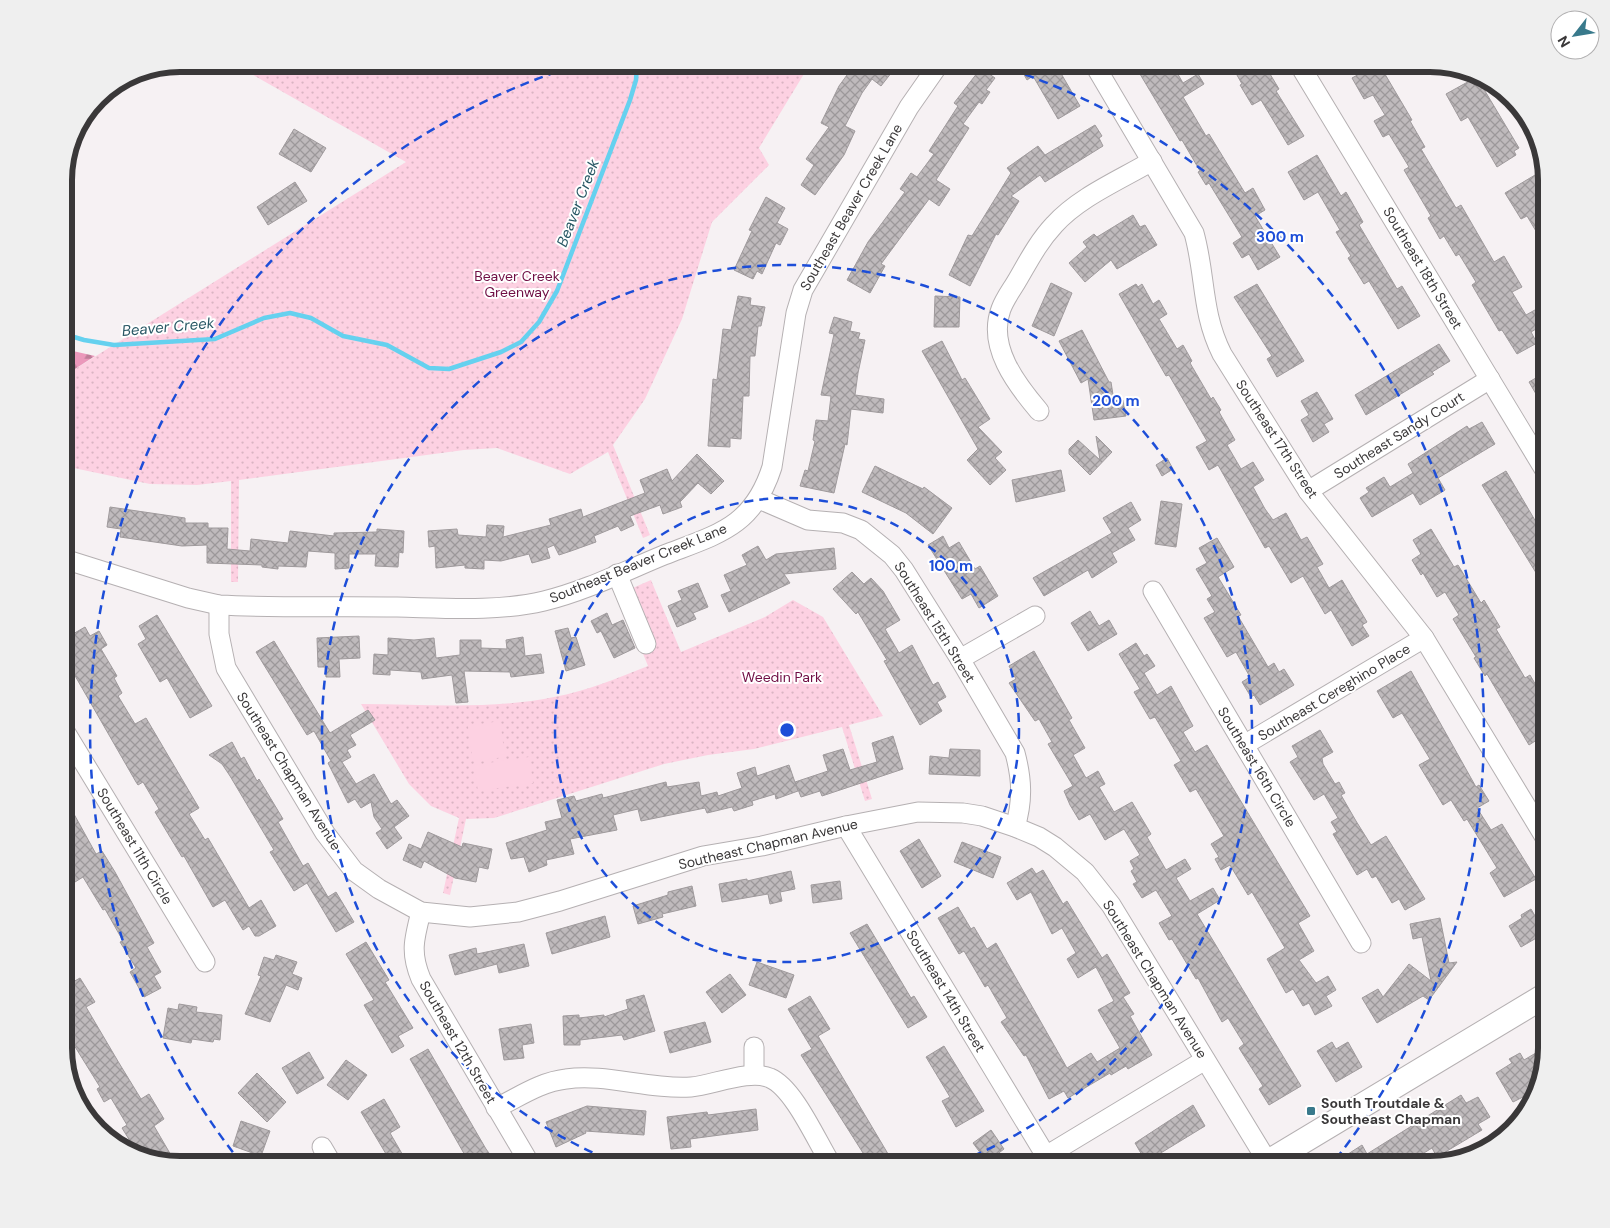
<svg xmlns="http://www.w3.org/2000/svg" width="1610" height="1228" font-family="'DM Sans',sans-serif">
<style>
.green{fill:url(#green-dots)}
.forest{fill:url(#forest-firs)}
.pitch{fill:#fdd1e2}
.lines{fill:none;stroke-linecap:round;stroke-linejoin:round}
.stream{stroke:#65d1ef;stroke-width:4.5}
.building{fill:url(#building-cross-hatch);stroke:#9f9a9c}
.minor-casing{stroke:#b5b0b2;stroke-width:21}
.major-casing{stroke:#b5b0b2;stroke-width:26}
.minor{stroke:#fff;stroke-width:19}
.major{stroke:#fff;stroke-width:24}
.ring{fill:none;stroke:#1d4ed8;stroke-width:2.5;stroke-dasharray:9 6}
.poi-dot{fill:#38798b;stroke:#fff;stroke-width:2}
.labels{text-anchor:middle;stroke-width:4;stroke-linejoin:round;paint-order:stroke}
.street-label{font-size:14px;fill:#3a3839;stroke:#fff}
.park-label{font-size:14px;fill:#6f0e44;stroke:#fff}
.poi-label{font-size:14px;font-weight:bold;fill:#3a3839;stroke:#fff;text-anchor:start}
.water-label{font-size:15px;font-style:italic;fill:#295865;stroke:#fff}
.rim{fill:none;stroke:#3a3839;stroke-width:6}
.centre{fill:#1d4ed8;stroke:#fff;stroke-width:2.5}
.ring-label{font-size:15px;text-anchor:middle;font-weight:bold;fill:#1d4ed8;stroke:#fff;stroke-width:4;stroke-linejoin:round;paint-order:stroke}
</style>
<defs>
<pattern id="green-dots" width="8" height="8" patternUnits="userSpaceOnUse" patternTransform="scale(1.25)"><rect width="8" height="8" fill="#fdd1e2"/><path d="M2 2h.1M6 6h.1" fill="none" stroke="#dab4c3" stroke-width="1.8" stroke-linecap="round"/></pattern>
<pattern id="forest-firs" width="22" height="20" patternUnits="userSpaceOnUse" patternTransform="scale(1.25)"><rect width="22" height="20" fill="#eb98bb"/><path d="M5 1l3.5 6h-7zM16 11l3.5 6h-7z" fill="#bf7d99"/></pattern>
<pattern id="building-cross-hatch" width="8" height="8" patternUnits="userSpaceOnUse" patternTransform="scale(1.25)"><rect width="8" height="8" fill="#bfbabc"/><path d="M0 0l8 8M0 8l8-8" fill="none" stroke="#9c989a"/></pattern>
</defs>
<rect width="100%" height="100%" fill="#f6f1f3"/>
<g class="green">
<polygon points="234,64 810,64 759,148 769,165 712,222 682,319 645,399 613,445 650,535 643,538 608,452 570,474 497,448 464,450 239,480 238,582 231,582 231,481 197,485 150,484 64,466 64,376 406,162"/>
<path d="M651,580L681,652L765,617L793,600L823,617L883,716L849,725L872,799L865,801L842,727L754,749L708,755L664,764L494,818L466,819L450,895L443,893L459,818L431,806L409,784L361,704C424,704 492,710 554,697C587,691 618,678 648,666L619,594Z"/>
</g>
<polygon class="forest" points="64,349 95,356 64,376"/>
<g class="pitch">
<polygon points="500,721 505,757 473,761 468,726"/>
<polygon points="529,757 533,783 478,791 474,765"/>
</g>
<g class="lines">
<polyline class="stream" points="64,334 84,340 114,345 215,339 264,318 290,313 311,318 343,336 387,345 429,368 449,369 501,352 521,342 539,322 557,291 630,100 636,80 637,64"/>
</g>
<g class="building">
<polygon points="855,64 867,64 876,70 880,64 892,72 881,86 872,79 862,93 845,126 855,131 844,155 815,195 801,185 814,165 806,159 829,127 821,123 839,86"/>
<polygon points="1018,64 1054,64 1047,68 1051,75 1059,70 1080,106 1058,119 1033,76 1027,80"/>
<polygon points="1134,64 1172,64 1183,83 1198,74 1204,84 1183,97 1206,136 1209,134 1245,193 1253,188 1265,210 1255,216 1280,257 1258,270 1249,254 1242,258 1233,243 1242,237 1209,183 1206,185 1198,172 1200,171 1182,140 1180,141"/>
<polygon points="1240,64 1264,64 1279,89 1276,91 1304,136 1288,145 1261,100 1252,105 1240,85 1242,84 1233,68"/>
<polygon points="1377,64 1379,64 1412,120 1410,121 1425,147 1421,149 1456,208 1461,205 1494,262 1504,256 1522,287 1512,292 1526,315 1542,306 1546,314 1546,323 1531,332 1537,343 1517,354 1502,330 1499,331 1472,285 1476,282 1459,254 1456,256 1444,236 1440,239 1428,218 1431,216 1404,170 1409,167 1389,134 1383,137 1374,121 1385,115 1373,95 1364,99 1352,78"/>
<polygon points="981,68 995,78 986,90 990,92 982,104 979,102 963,124 969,128 936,180 950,189 939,206 929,199 881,264 885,266 870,293 847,280 868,242 905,192 900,189 911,173 917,177 934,154 929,151 958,106 954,103"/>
<polygon points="1473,79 1479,81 1519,148 1514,151 1516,155 1497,167 1468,117 1461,121 1446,94"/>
<polygon points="1095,125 1102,136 1099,138 1103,146 1045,182 1040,175 1011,196 1019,201 998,235 996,234 970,286 949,275 968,235 972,236 1011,173 1007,168 1038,146 1045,155"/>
<polygon points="294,129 326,148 311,172 279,154"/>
<polygon points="1317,155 1341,196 1346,192 1363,222 1359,225 1397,289 1402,286 1420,316 1398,329 1369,281 1364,284 1348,258 1351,256 1336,232 1340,230 1318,192 1304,200 1288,172"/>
<polygon points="1535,175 1546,194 1546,248 1527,216 1521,219 1505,193"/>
<polygon points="295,182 307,201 268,225 257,207"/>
<polygon points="766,197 785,208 777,223 788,229 780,245 776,243 762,274 757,271 753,279 734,270 752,231 749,230"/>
<polygon points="1133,215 1140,227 1145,225 1157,245 1117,269 1111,260 1085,282 1069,263 1087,247 1083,242 1094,234 1097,237"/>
<polygon points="1051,283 1072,293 1054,336 1032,326"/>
<polygon points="1136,284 1138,287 1142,284 1153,304 1159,300 1167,314 1159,319 1177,349 1183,345 1192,361 1190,363 1211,399 1213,397 1221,410 1219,412 1235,440 1227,445 1241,469 1253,462 1264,480 1253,487 1265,509 1273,520 1286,513 1301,540 1307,537 1323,564 1317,567 1329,588 1342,580 1367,622 1362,625 1369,636 1352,646 1331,610 1325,614 1303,576 1291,583 1269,546 1265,548 1218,465 1209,470 1196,447 1207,441 1169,375 1166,376 1119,294"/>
<polygon points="1257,284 1304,361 1277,377 1267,359 1272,356 1234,297"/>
<polygon points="738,296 751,298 750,305 765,307 761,326 758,326 755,356 750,356 749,396 743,396 741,439 730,438 730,447 708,446 713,379 717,380 723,329 731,330"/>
<polygon points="935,296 960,297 959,327 934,327"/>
<polygon points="834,317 852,322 850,331 860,333 858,339 865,340 858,373 855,395 884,399 883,413 851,409 847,445 845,444 834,493 800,486 805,470 808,471 815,441 813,440 816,420 828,421 831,396 821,395 834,334 829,333"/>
<polygon points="1082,330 1109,382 1111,382 1114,401 1123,400 1126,416 1094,420 1088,379 1081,383 1059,341"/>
<polygon points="942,341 962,380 965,378 990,419 978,427 1002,452 995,458 1006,470 990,485 967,460 978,449 922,351"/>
<polygon points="1439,344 1450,361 1432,372 1434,374 1366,415 1355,395"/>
<polygon points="1546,372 1546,411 1529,382"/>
<polygon points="1317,392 1333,419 1324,424 1329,432 1313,442 1301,420 1309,415 1301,401"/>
<polygon points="1482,422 1495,444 1438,478 1445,490 1420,505 1413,493 1372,517 1360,498 1369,492 1366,488 1384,477 1390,487 1413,473 1408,464 1467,426 1469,429"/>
<polygon points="1096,436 1112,452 1090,475 1069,454 1069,449 1078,440 1100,460"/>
<polygon points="697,454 724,481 711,494 698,483 680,502 682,507 663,514 660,505 630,516 634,525 621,531 618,526 594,536 596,542 571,551 559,555 554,545 547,548 550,558 532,563 529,554 501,561 484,560 484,569 465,568 465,565 436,568 435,546 429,547 428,531 457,529 458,535 486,537 487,525 504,526 503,537 551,525 549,519 581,509 583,517 645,493 640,480 667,469 672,481"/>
<polygon points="1167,458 1173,469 1162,476 1156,465"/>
<polygon points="875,466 923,489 924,487 952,508 933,534 906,513 862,492"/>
<polygon points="1061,470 1065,491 1016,502 1012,480"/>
<polygon points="1506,471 1546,539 1546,589 1482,485"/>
<polygon points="1161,501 1182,504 1176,547 1155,544"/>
<polygon points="1131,502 1141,520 1128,528 1135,540 1112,553 1117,562 1092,578 1088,570 1044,596 1033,578 1112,533 1103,518"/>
<polygon points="110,507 185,518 185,523 208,523 208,528 228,528 227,549 250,551 251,539 288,543 290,531 334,536 334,533 377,532 377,529 404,531 403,553 399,552 398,567 375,566 376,554 349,554 349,568 335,569 335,553 308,551 306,567 278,566 278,569 262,567 262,565 207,563 207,545 182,546 120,537 121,529 107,527"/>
<polygon points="1431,529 1454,567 1458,565 1481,603 1484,600 1500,627 1496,629 1525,678 1530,675 1545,701 1539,704 1546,717 1546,734 1529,745 1487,674 1485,676 1474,658 1476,657 1453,619 1459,615 1445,592 1437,597 1423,573 1421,575 1412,560 1421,554 1413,540"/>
<polygon points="943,536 949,548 959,542 975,569 980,566 998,596 979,608 971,594 962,599 928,545"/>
<polygon points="1217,538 1234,567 1218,577 1241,615 1238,616 1268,667 1274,663 1279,672 1284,669 1294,685 1260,705 1254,695 1251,697 1242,682 1250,677 1236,652 1227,657 1204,618 1215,612 1207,599 1212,596 1196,569 1207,563 1199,548"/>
<polygon points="758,546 766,560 776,554 834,548 836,569 784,574 790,583 729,612 721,595 731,591 724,575 747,565 742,555"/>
<polygon points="852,572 864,584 871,578 883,591 900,620 885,629 899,653 912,645 933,685 938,682 946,697 937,702 942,711 920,725 884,661 887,660 858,612 856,614 833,589"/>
<polygon points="698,583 708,607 693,613 696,619 677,627 668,606 682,600 678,591"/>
<polygon points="1090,611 1099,626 1109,620 1117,634 1088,651 1071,623"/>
<polygon points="607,613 612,625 623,620 635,648 614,658 601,631 597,633 591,621"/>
<polygon points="157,615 212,706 190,718 167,678 160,682 138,644 146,639 139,626"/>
<polygon points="85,627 90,636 99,631 107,645 101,649 117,676 114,678 122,693 118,696 135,724 146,718 199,808 189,814 205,840 208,838 249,908 261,900 276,926 259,936 255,936 249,926 243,930 225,900 213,907 184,856 182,857 155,812 159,809 143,782 138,785 136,782 70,667 64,671 64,646 69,643 66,638"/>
<polygon points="568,628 571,638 576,637 585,665 566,671 555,631"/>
<polygon points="359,636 360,658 339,659 340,677 326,677 325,667 318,667 317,638"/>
<polygon points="523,637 525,656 541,654 544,673 511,677 510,672 464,671 468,702 456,703 452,675 422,679 421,672 390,670 390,675 373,674 374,654 388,655 388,638 414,640 434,638 436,658 460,655 460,640 481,640 481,648 507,649 506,640"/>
<polygon points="274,641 330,733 368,710 375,720 350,735 356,745 347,750 351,757 342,762 356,784 374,774 391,804 397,800 409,816 394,827 402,838 387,849 376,833 382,829 374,817 371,802 361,808 355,799 348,803 328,763 331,761 314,731 307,735 256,652"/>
<polygon points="1136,643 1144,656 1147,654 1155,666 1144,673 1157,695 1171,686 1193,726 1183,732 1195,752 1207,745 1310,916 1298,923 1314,951 1299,960 1316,983 1328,976 1336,990 1326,996 1332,1006 1315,1015 1309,1003 1303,1006 1293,989 1286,993 1267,959 1285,948 1252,892 1248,895 1230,865 1221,870 1215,859 1219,857 1211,844 1224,836 1196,789 1190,792 1174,765 1181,761 1155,717 1150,719 1134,692 1140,689 1119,654"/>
<polygon points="1034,651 1072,718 1069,720 1085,748 1073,755 1086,778 1098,771 1105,784 1099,787 1114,812 1132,802 1151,834 1147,837 1166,870 1185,859 1191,869 1176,878 1190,901 1213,888 1220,900 1197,914 1301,1086 1269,1105 1259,1089 1263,1086 1239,1048 1244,1044 1228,1018 1222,1022 1198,978 1196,979 1172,939 1169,940 1159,923 1172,916 1156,890 1142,898 1133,884 1137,882 1131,871 1134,869 1130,861 1140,855 1124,829 1105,840 1090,814 1079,820 1070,805 1064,791 1073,786 1048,744 1052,742 1039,719 1035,721 1009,683 1016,679 1009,666"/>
<polygon points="1411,671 1476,787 1479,785 1489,801 1477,808 1491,830 1502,824 1536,879 1504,897 1490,873 1497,868 1467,819 1464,821 1451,800 1443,805 1419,765 1430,759 1402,713 1393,718 1377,691"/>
<polygon points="1320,730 1333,752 1322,758 1323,764 1335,784 1339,782 1345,793 1341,795 1356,821 1371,845 1386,836 1425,899 1405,910 1399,899 1392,903 1376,876 1372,878 1367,869 1357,875 1333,834 1337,832 1331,822 1338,818 1324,794 1314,800 1290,762 1298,757 1292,746"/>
<polygon points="893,736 903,769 822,796 820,791 801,797 795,782 828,771 823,755 843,749 850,770 877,762 872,743"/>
<polygon points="232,742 241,759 244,757 257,781 259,779 283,819 278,822 303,866 308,863 328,897 336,892 354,922 336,932 307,883 294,891 270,852 274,850 230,776 222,764 209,755"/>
<polygon points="950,749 980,750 980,776 929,774 930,756 949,758"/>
<polygon points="789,765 798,791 776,799 775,794 752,801 753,805 734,811 732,807 707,813 705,808 641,821 638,809 613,815 617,830 570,839 574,854 546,860 547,865 529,872 524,857 511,859 506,843 547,830 545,822 562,818 557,800 574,796 576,801 602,794 603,798 666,782 667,787 699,782 701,796 717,792 718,796 742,788 737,773 755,767 757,776"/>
<polygon points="64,796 96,854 102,851 115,872 154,943 147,947 161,972 154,976 161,988 144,997 130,972 136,968 120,942 123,941 105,909 103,910 83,877 75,882 64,864"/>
<polygon points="428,832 462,847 463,843 492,849 488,869 479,867 476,882 455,878 424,861 421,868 403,860 409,844 421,849"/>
<polygon points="919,839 941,876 922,888 900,851"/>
<polygon points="962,842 1001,857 993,878 954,862"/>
<polygon points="1032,868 1036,874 1043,870 1063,904 1067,901 1102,958 1107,954 1130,993 1123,997 1134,1014 1130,1016 1152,1055 1128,1069 1126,1066 1111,1075 1110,1073 1068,1098 1064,1091 1049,1099 1026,1055 1024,1056 1001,1022 1007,1018 988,985 985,987 964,951 959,954 938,918 958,907 971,929 974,927 987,949 996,943 1067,1068 1091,1053 1097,1062 1120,1048 1098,1010 1114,1001 1096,967 1078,978 1067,959 1076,953 1062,928 1052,934 1031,892 1017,900 1007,883"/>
<polygon points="791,871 795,889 780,892 782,901 770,904 768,894 722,902 719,884 747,879 747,881"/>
<polygon points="840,881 842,899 813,903 811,885"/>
<polygon points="692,886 696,906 662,914 663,917 638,924 633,906 668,895 668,892"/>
<polygon points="1531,909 1545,933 1521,947 1509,926 1522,918 1521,915"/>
<polygon points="605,916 610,937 552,954 546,933"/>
<polygon points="1440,918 1449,963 1457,962 1429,1000 1423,996 1377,1023 1362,998 1378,989 1383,997 1409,964 1431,981 1422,937 1413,939 1410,924"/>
<polygon points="867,924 911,998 914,996 927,1017 908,1028 850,933"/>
<polygon points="366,942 389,980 385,982 413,1028 398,1036 404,1046 392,1053 364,1005 374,1000 346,954"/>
<polygon points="524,944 529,966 499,973 497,964 455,975 449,955 476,948 477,954"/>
<polygon points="276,955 297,962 292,974 302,978 298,990 286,985 270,1022 245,1014 261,976 258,975 264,957 274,960"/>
<polygon points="757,962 794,975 786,998 749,985"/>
<polygon points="730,974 746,995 722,1013 706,992"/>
<polygon points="80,978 95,1002 86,1007 119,1063 141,1099 149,1094 164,1119 154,1126 175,1162 135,1149 122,1128 127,1125 111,1098 104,1102 97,1089 100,1087 64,1029 64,987"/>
<polygon points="644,995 655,1031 624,1040 622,1035 580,1040 580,1045 564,1045 563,1016 579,1015 579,1018 604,1015 604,1017 628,1009 626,1000"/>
<polygon points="810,996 830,1029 818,1036 894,1164 870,1164 801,1055 812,1049 788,1009"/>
<polygon points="179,1004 197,1007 196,1012 222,1015 220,1040 214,1039 213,1042 192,1039 191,1043 163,1038 168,1008 178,1010"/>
<polygon points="705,1022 711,1042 670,1053 664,1032"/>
<polygon points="531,1024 534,1043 522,1045 524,1058 504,1060 499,1029"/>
<polygon points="1332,1042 1336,1049 1348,1042 1362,1067 1336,1082 1317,1051"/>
<polygon points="944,1046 984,1111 956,1127 942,1101 950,1097 926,1057"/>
<polygon points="1546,1047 1527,1104 1523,1097 1513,1102 1496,1073 1512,1063 1509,1059 1520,1053 1524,1060"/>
<polygon points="428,1049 486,1149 497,1164 470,1164 410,1059"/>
<polygon points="309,1052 324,1078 297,1094 282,1068"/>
<polygon points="346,1060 367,1075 348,1100 327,1085"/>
<polygon points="257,1073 286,1102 267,1122 238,1093"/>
<polygon points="1461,1095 1466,1103 1478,1097 1490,1117 1478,1124 1482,1130 1437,1157 1432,1148 1406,1164 1350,1164 1345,1156 1362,1145 1367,1154"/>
<polygon points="384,1099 400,1127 390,1133 408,1164 392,1164 361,1112"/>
<polygon points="1193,1105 1205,1126 1146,1162 1135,1143"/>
<polygon points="587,1106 646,1111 644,1135 585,1131 586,1133 556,1147 546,1122"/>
<polygon points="756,1109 758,1130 690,1139 691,1147 671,1149 667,1117 707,1112 708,1115"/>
<polygon points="241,1121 270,1131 261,1156 233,1146"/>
<polygon points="991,1130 1004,1149 987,1162 973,1143"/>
</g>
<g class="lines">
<g class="minor-casing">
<g id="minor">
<path d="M1094,64L1194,233C1206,276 1201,312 1222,354L1308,491L1424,638L1546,839"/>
<polyline points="1299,64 1546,472"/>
<path d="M1039,411C1016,384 987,346 1001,309C1005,298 1013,288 1018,279C1029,260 1039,241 1054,225C1079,197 1120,180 1152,161"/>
<polyline points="1308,491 1490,379"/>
<path d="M759,499L808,520L843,523L861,530L892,555L904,570L960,659L1015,753C1022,779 1023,801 1015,827"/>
<path d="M64,559L188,598L219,605C278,608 338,606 397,607C445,608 497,612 544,601C585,591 625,571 664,555C718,534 753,527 772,467L796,313L803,290L909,107L939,64"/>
<polyline points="617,574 646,644"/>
<polyline points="1153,591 1361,943"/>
<polyline points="219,605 219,634 226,668 325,833 354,871 379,889 421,912 470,917 518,912 560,901 703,856 762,846 846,826 918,812 963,813 982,816 1015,827 1039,837 1055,847 1085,872 1111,905 1269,1164"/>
<polyline points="960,659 1035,616"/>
<polyline points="64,730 205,962"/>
<polyline points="1244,745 1424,638"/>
<polyline points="846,826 1046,1156 1205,1060"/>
<path d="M421,912C414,939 410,953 421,979L530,1164"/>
<polyline points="754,1074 754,1047"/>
<path d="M496,1108C519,1097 540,1082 566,1079C605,1073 650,1090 691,1087C713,1085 750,1069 770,1078C794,1088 817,1142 831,1164"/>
<polyline points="322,1147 332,1164"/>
</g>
</g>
<g class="major-casing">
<polyline id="major" points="1265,1164 1546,995"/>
</g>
<use href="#minor" class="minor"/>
<use href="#major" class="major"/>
</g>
<g class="ring">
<circle cx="787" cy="730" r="232"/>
<path d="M620 1164A465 465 0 1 1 954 1164"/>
<path d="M242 1164A697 697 0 0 1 577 65M997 65A697 697 0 0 1 1332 1164"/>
</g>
<rect class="poi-dot" x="1306" y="1106" width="10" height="10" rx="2.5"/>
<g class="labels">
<g class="street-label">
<text transform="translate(851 207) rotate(-60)" y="5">Southeast Beaver Creek Lane</text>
<text transform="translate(1423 268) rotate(59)" y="5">Southeast 18th Street</text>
<text transform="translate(1399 435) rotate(-32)" y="5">Southeast Sandy Court</text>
<text transform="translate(1277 439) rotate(57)" y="5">Southeast 17th Street</text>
<text transform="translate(638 563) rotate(-22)" y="5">Southeast Beaver Creek Lane</text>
<text transform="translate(935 622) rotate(58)" y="5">Southeast 15th Street</text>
<text transform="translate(1334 692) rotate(-31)" y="5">Southeast Cereghino Place</text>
<text transform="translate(1257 767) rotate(59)" y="5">Southeast 16th Circle</text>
<text transform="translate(289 771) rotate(58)" y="5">Southeast Chapman Avenue</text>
<text transform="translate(768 844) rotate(-13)" y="5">Southeast Chapman Avenue</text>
<text transform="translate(135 846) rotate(59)" y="5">Southeast 11th Circle</text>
<text transform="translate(1155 979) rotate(58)" y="5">Southeast Chapman Avenue</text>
<text transform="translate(946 991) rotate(59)" y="5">Southeast 14th Street</text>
<text transform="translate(458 1042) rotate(60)" y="5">Southeast 12th Street</text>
</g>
<g class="park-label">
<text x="517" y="281">Beaver Creek<tspan x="517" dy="16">Greenway</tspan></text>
<text x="782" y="682">Weedin Park</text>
</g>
<g class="poi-label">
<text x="1321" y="1108">South Troutdale &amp;<tspan x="1321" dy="16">Southeast Chapman</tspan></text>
</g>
<g class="water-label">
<text transform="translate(578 203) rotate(-69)" y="5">Beaver Creek</text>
<text transform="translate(168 327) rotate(-5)" y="5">Beaver Creek</text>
</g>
</g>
<path d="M0 0H1610V1228H0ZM180 72H1430A108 108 0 0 1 1538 180V1048A108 108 0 0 1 1430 1156H180A108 108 0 0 1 72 1048V180A108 108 0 0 1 180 72Z" fill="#efefef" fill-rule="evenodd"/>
<path class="rim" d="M180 72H1430A108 108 0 0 1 1538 180V1048A108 108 0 0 1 1430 1156H180A108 108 0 0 1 72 1048V180A108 108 0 0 1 180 72Z"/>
<circle cx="787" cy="730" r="8" class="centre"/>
<g class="ring-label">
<text x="1280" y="242">300 m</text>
<text x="1116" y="406">200 m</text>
<text x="951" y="571">100 m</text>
</g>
<g transform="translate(1575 35) rotate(239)"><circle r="24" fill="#ffffff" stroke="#b0afb0"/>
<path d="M0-4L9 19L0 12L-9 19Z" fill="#38798b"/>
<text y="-8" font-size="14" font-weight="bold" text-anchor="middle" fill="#3a3839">N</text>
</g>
</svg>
